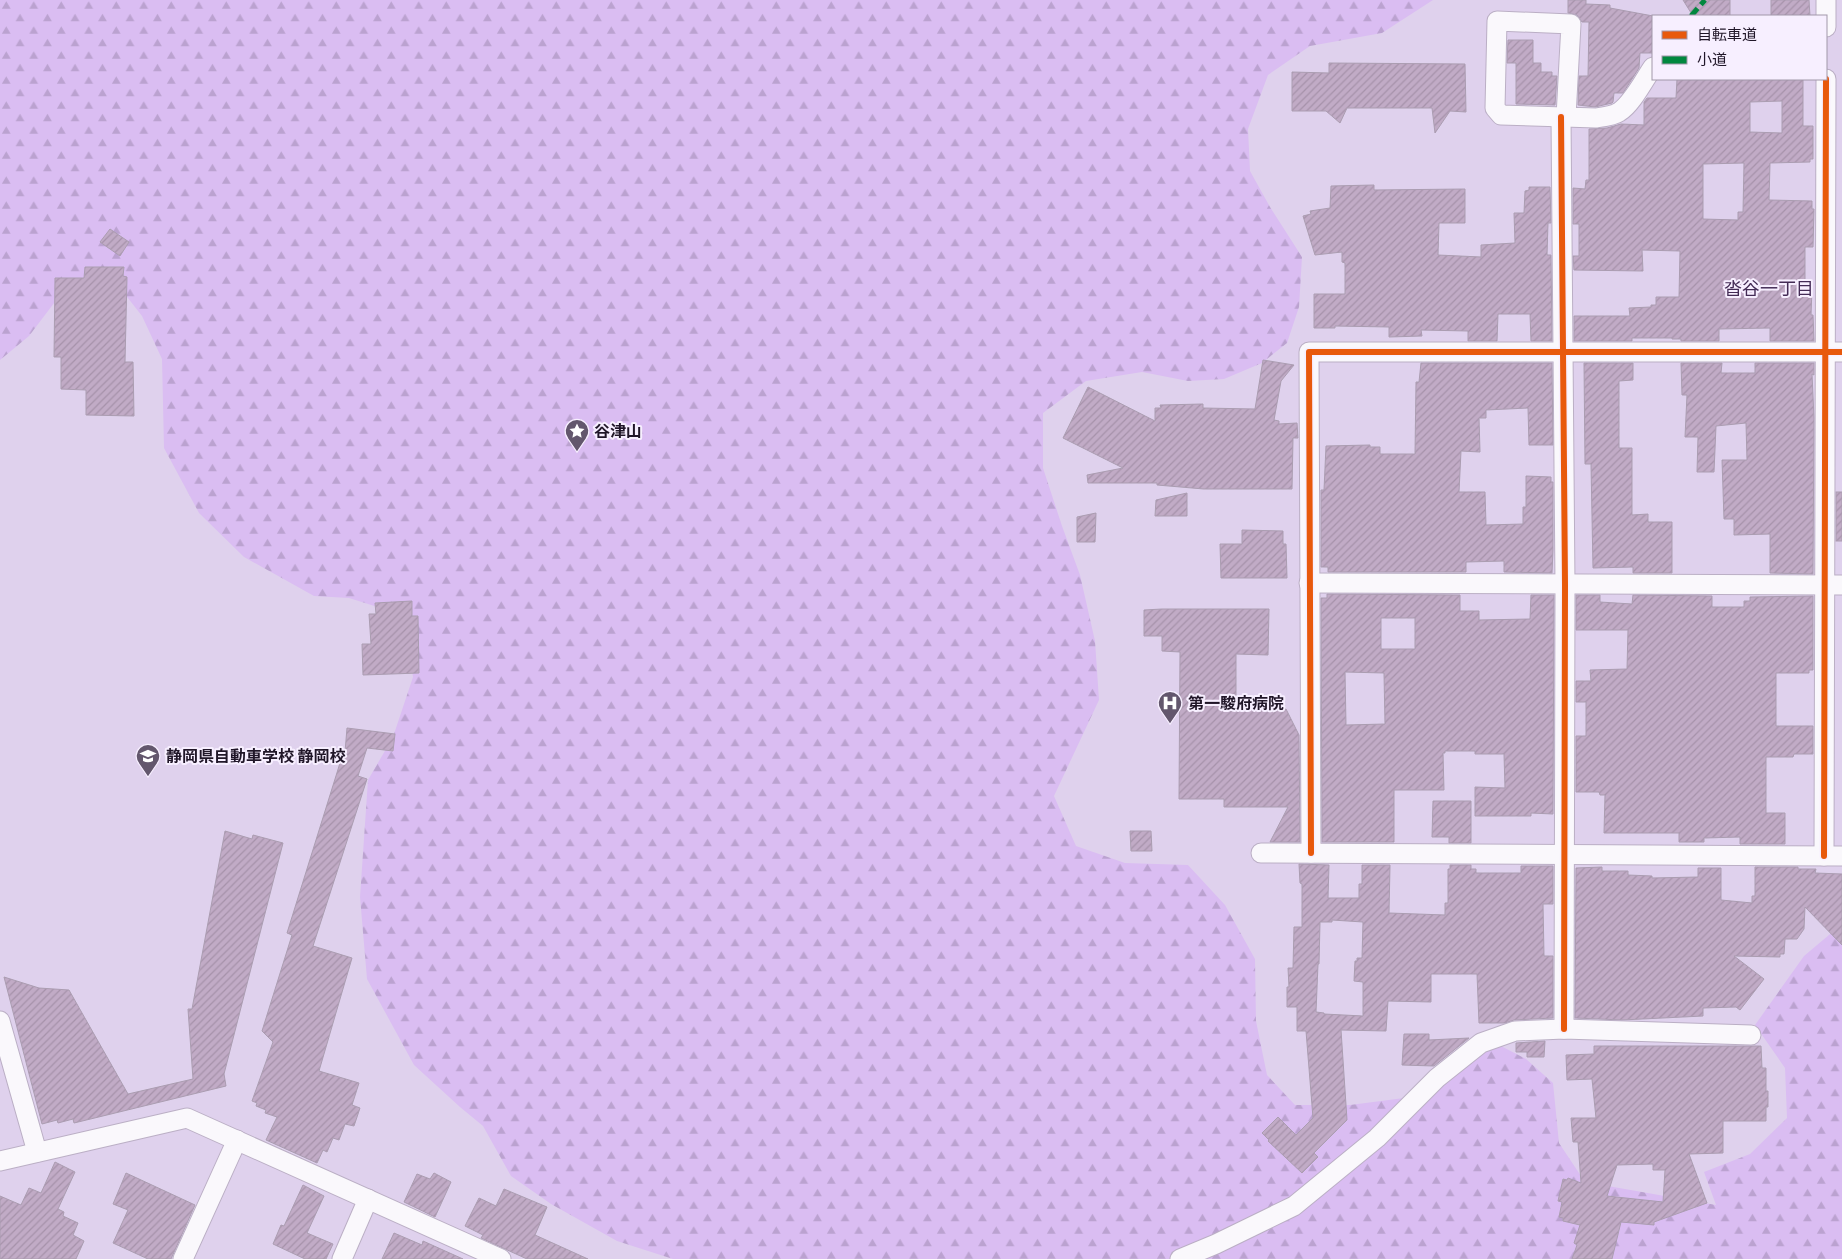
<svg xmlns="http://www.w3.org/2000/svg" width="1842" height="1259" font-family="Cabin,'Noto Sans JP',sans-serif">
<style>
.forest{fill:url(#forest-firs)}
.building{fill:url(#building-hatch);stroke:#ab9db1;fill-rule:evenodd}
.lines{fill:none;stroke-linecap:round;stroke-linejoin:round}
.minor-casing{stroke:#bbafc5;stroke-width:21}
.minor{stroke:#faf8fc;stroke-width:19}
.quiet{stroke:#00873e;stroke-width:5;stroke-dasharray:10 5;stroke-linecap:butt}
.cycleway-casing{stroke:#f7efff;stroke-width:9}
.cycleway{stroke:#e8590c;stroke-width:6}
.labels{text-anchor:middle;stroke-width:4;stroke-linejoin:round;paint-order:stroke}
.poi-label{font-size:16px;font-weight:bold;fill:#201628;stroke:#f7efff;text-anchor:start}
.neighbourhood-label{font-size:18px;fill:#432b55;stroke:#f7efff}
</style>
<defs>
<pattern id="forest-firs" width="22" height="20" patternUnits="userSpaceOnUse" patternTransform="scale(1.25)"><rect width="22" height="20" fill="#dabdf2"/><path d="M5 1l3.5 6h-7zM16 11l3.5 6h-7z" fill="#bba2d0"/></pattern>
<pattern id="building-hatch" width="6" height="6" patternUnits="userSpaceOnUse" patternTransform="scale(1.25)"><rect width="6" height="6" fill="#c1abc6"/><path d="M-1 1l2-2M0 6l6-6M5 7l2-2" fill="none" stroke="#a692aa"/></pattern>
</defs>
<rect width="100%" height="100%" fill="#dfd1ed"/>
<polygon class="forest" points="0,0 1433,0 1382,33 1310,46 1268,75 1248,129 1250,171 1270,207 1302,257 1299,307 1287,343 1262,363 1224,379 1188,381 1142,372 1086,381 1043,413 1043,468 1062,526 1080,575 1095,641 1099,700 1054,796 1076,846 1125,863 1188,865 1225,905 1255,959 1256,1021 1267,1075 1295,1105 1350,1105 1404,1098 1471,1058 1499,1045 1526,1059 1553,1083 1559,1143 1585,1182 1716,1205 1704,1172 1750,1154 1787,1118 1785,1068 1755,1025 1804,956 1842,924 1842,1259 673,1259 617,1241 551,1204 511,1176 483,1126 460,1107 414,1065 367,979 360,897 368,780 393,737 413,677 406,632 384,609 349,598 314,596 244,557 199,513 164,448 162,359 142,316 113,279 67,286 29,336 0,360"/>
<g class="building">
<polygon points="1568,0 1586,0 1586,4 1610,5 1610,8 1653,16 1653,53 1640,53 1639,68 1623,93 1614,93 1613,102 1612,103 1595,107 1578,105 1579,76 1588,76 1589,22 1582,22 1577,15 1568,13"/>
<polygon points="1683,0 1730,0 1730,16 1693,16"/>
<polygon points="1771,0 1809,0 1810,16 1771,16"/>
<polygon points="1508,40 1533,40 1533,63 1541,63 1541,72 1552,72 1552,76 1557,76 1555,105 1516,104 1516,63 1507,63"/>
<polygon points="1329,63 1465,64 1466,112 1450,111 1435,133 1432,108 1347,108 1340,123 1326,111 1292,111 1292,72 1329,73"/>
<path d="M1677,79H1803V126H1813V159H1810V162L1770,163L1769,200L1812,201V209H1814L1813,247H1805V288H1812L1811,315H1813L1814,341H1770V328L1719,329V341H1681V339H1672V338H1632V341H1574V316H1630L1629,308L1651,307V305H1656V297H1679L1680,251L1642,250L1643,271L1574,270L1573,256H1579V224H1573V188L1585,189L1586,180H1589V129L1607,128L1621,124L1644,125V102L1647,98H1676ZM1782,101V133L1750,132V102ZM1744,163L1743,212H1738V220L1703,219V164Z"/>
<polygon points="1374,185 1374,190 1465,189 1465,223 1439,223 1438,255 1481,257 1481,245 1515,243 1514,213 1524,213 1525,191 1529,190 1529,187 1550,187 1551,223 1548,223 1547,255 1551,255 1552,341 1531,341 1530,314 1498,314 1497,341 1468,341 1468,331 1421,330 1422,336 1389,337 1389,327 1335,326 1335,328 1314,328 1314,294 1345,294 1345,263 1342,262 1342,252 1315,255 1303,216 1311,214 1310,211 1330,208 1331,186"/>
<polygon points="110,229 129,242 120,256 100,242"/>
<polygon points="85,267 124,267 123,276 127,277 125,362 133,362 134,416 86,415 86,390 61,389 61,357 54,357 55,278 84,278"/>
<polygon points="1263,360 1294,365 1281,381 1274,420 1279,421 1279,424 1297,423 1298,438 1293,438 1292,489 1204,489 1157,485 1157,483 1088,483 1087,475 1123,468 1063,438 1088,387 1155,421 1155,408 1161,408 1160,405 1203,404 1203,408 1255,409"/>
<polygon points="1421,363 1552,363 1553,445 1529,445 1528,408 1486,410 1486,418 1479,418 1480,452 1461,451 1459,492 1485,492 1486,525 1523,524 1523,507 1526,507 1526,476 1551,477 1551,482 1553,482 1553,550 1552,573 1504,572 1504,561 1466,562 1466,572 1328,572 1328,567 1321,567 1321,490 1324,490 1326,446 1370,445 1370,447 1380,447 1380,454 1415,454 1416,382 1419,382"/>
<polygon points="1584,363 1633,363 1633,380 1619,381 1619,448 1632,448 1632,515 1648,514 1648,522 1672,522 1672,573 1633,573 1633,567 1593,568 1591,464 1585,464"/>
<polygon points="1681,363 1722,363 1721,373 1755,373 1755,363 1814,363 1814,375 1812,374 1814,418 1813,574 1770,573 1770,534 1734,535 1734,519 1724,519 1722,460 1747,460 1746,423 1716,426 1714,472 1697,472 1698,437 1685,437 1687,395 1682,395"/>
<rect x="1836" y="492" width="6" height="49"/>
<polygon points="1187,493 1187,516 1155,516 1156,500"/>
<polygon points="1096,513 1095,542 1077,542 1077,517"/>
<polygon points="1242,530 1283,531 1283,544 1286,544 1287,578 1221,578 1220,544 1242,544"/>
<path d="M1327,594L1460,595V611H1479V620L1530,619L1531,595H1554L1553,814L1531,813V816H1475V787L1505,788L1504,754H1475V751H1445V753H1443L1444,790H1394V842H1322L1321,598H1327ZM1381,618H1415V649H1381ZM1345,672L1384,673L1385,724L1346,725Z"/>
<polygon points="1576,595 1600,595 1600,602 1632,604 1633,595 1712,596 1712,607 1744,607 1744,601 1750,601 1750,597 1813,596 1813,670 1809,670 1809,673 1776,673 1776,726 1813,726 1813,754 1794,754 1793,757 1766,757 1766,813 1785,813 1785,844 1740,844 1740,837 1704,838 1704,842 1679,842 1679,833 1604,833 1605,795 1600,795 1599,792 1576,792 1576,736 1586,736 1586,702 1576,702 1576,681 1591,681 1590,670 1627,669 1628,630 1576,630"/>
<polygon points="412,601 412,616 418,616 419,673 363,675 362,644 371,644 369,614 376,614 375,603"/>
<polygon points="1162,609 1269,609 1268,655 1236,654 1236,700 1252,700 1252,708 1286,709 1299,735 1300,842 1270,842 1288,807 1224,807 1224,799 1179,799 1180,652 1162,651 1162,636 1144,636 1144,610"/>
<polygon points="347,728 395,734 393,751 367,748 358,776 367,779 313,946 352,958 319,1071 359,1083 352,1105 360,1108 354,1126 345,1124 339,1140 333,1138 327,1152 323,1150 317,1163 266,1140 277,1117 265,1113 266,1110 256,1106 257,1103 252,1101 273,1042 262,1031 292,935 287,933 340,763 344,764"/>
<polygon points="1433,801 1471,801 1471,843 1449,843 1449,837 1432,837"/>
<polygon points="225,831 252,839 253,835 283,843 224,1074 226,1086 74,1123 73,1119 58,1123 57,1120 42,1124 4,977 39,988 69,990 128,1094 193,1079 188,1009 192,1009"/>
<polygon points="1130,831 1151,831 1152,851 1131,851"/>
<path d="M1299,864L1329,865L1328,898H1359V884H1362V865H1390L1389,913L1445,915V903H1448V869H1450V865H1471V869H1476V873H1521V866H1553V904H1543L1544,956H1553V1018L1514,1020L1505,1023H1479L1477,974H1431V1002L1388,1001L1386,1031L1341,1030L1347,1120L1314,1153L1318,1157L1302,1173L1268,1141L1269,1140L1262,1133L1278,1117L1296,1135L1313,1118L1306,1031H1297V1007H1287V987H1289L1288,968H1293L1294,927H1302V884L1300,883ZM1332,920L1363,922L1362,958H1357V961H1355L1354,981L1363,982V1016L1324,1014V1013L1316,1012L1318,964H1319L1320,922H1332Z"/>
<polygon points="1602,867 1602,871 1628,871 1628,875 1652,876 1652,878 1698,877 1698,868 1721,868 1721,900 1752,903 1752,896 1755,896 1755,867 1798,867 1798,869 1816,869 1815,873 1842,874 1842,945 1805,907 1804,929 1797,939 1785,939 1784,954 1780,954 1780,957 1734,956 1764,979 1740,1010 1736,1007 1703,1008 1703,1016 1622,1020 1575,1018 1576,868"/>
<polygon points="1404,1034 1429,1034 1429,1040 1469,1038 1434,1066 1402,1065"/>
<polygon points="1545,1041 1544,1057 1527,1057 1527,1052 1516,1052 1516,1043"/>
<path d="M1594,1046H1761L1762,1068H1766V1091H1768V1107H1766V1121H1723V1153L1689,1154L1707,1203L1654,1222V1225L1621,1222L1612,1259H1572L1577,1245L1574,1243L1580,1225L1563,1221V1218L1559,1217L1562,1202L1558,1201L1563,1179L1567,1180L1568,1178L1581,1183L1578,1142H1573L1571,1118H1596L1592,1079L1567,1080L1566,1055L1594,1054ZM1653,1164V1170H1665L1663,1202L1607,1196L1617,1165Z"/>
<polygon points="55,1162 75,1172 58,1209 64,1212 63,1216 78,1223 73,1235 84,1241 76,1259 0,1259 0,1196 21,1205 29,1188 41,1193"/>
<polygon points="126,1173 195,1205 171,1259 148,1259 113,1243 128,1210 113,1204"/>
<polygon points="434,1173 451,1182 435,1217 404,1202 417,1174 430,1179"/>
<polygon points="303,1185 324,1196 307,1233 333,1244 326,1259 305,1259 273,1244 281,1225 284,1226"/>
<polygon points="504,1189 547,1207 535,1235 588,1259 527,1259 481,1238 483,1235 465,1226 479,1198 496,1206"/>
<polygon points="394,1233 422,1245 423,1241 463,1259 382,1259"/>
</g>
<g class="lines">
<g class="minor-casing">
<g id="minor">
<polyline points="1826,27 1826,0"/>
<polyline points="1561,117 1565,585 1564,1029"/>
<path d="M1566,117L1571,24L1497,21L1495,108L1501,115L1596,118C1603,117 1613,116 1619,112C1632,104 1644,80 1653,67"/>
<polyline points="1309,583 1842,585"/>
<polyline points="1261,853 1842,856"/>
<polyline points="1311,853 1309,352 1842,352"/>
<polyline points="1824,856 1826,79"/>
<polyline points="0,1021 37,1152"/>
<polyline points="0,1161 187,1118 501,1259"/>
<polyline points="183,1259 237,1140"/>
<polyline points="342,1259 368,1199"/>
<polyline points="1180,1259 1216,1244 1294,1206 1377,1138 1437,1078 1481,1043 1515,1031 1564,1029 1751,1035"/>
</g>
</g>
<use href="#minor" class="minor"/>
<polyline class="quiet" points="1691,16 1705,0"/>
<g class="cycleway-casing">
<g id="cycleway">
<polyline points="1561,117 1565,585 1564,1029"/>
<polyline points="1311,853 1309,352 1842,352"/>
<polyline points="1824,856 1826,79"/>
</g>
</g>
<use href="#cycleway" class="cycleway"/>
</g>
<defs>
<g id="sight-pin" transform="scale(1.25)"><path d="M0 17L-7.5 6A9.5 9.5 0 1 1 7.5 6Z" fill="#63576d" stroke="#f7efff"/><path d="M0-6L1.8-2.2L6-1.7L2.9 1.2L3.7 5.4L0 3.3L-3.7 5.4L-2.9 1.2L-6-1.7L-1.8-2.2Z" fill="#fff"/></g>
<g id="hospital-pin" transform="scale(1.25)"><path d="M0 17L-7.5 6A9.5 9.5 0 1 1 7.5 6Z" fill="#63576d" stroke="#f7efff"/><path d="M-5-5h3v3.5h4V-5h3V5h-3V1.5h-4V5h-3Z" fill="#fff"/></g>
<g id="school-pin" transform="scale(1.25)"><path d="M0 17L-7.5 6A9.5 9.5 0 1 1 7.5 6Z" fill="#63576d" stroke="#f7efff"/><path d="M0-5L7-2L0 1L-7-2ZM-4 1L0 2.5L4 1V4Q0 6-4 4Z" fill="#fff"/></g>
</defs>
<g fill-rule="evenodd">
<use href="#sight-pin" x="577" y="431"/>
<use href="#hospital-pin" x="1170" y="703"/>
<use href="#school-pin" x="148" y="756"/>
</g>
<g class="labels">
<g class="poi-label">
<text x="594" y="437">谷津山</text>
<text x="1188" y="709">第一駿府病院</text>
<text x="166" y="762">静岡県自動車学校 静岡校</text>
</g>
<g class="neighbourhood-label">
<text x="1769" y="295">沓谷一丁目</text>
</g>
</g>
<rect x="1652" y="15" width="175" height="65" fill="#f7efff" stroke="#a198a9"/>
<rect x="1662" y="31" width="25" height="8" fill="#e8590c" stroke="#a198a9"/>
<text x="1697" y="40" font-size="15" fill="#201628">自転車道</text>
<rect x="1662" y="56" width="25" height="8" fill="#00873e" stroke="#a198a9"/>
<text x="1697" y="65" font-size="15" fill="#201628">小道</text>
</svg>
